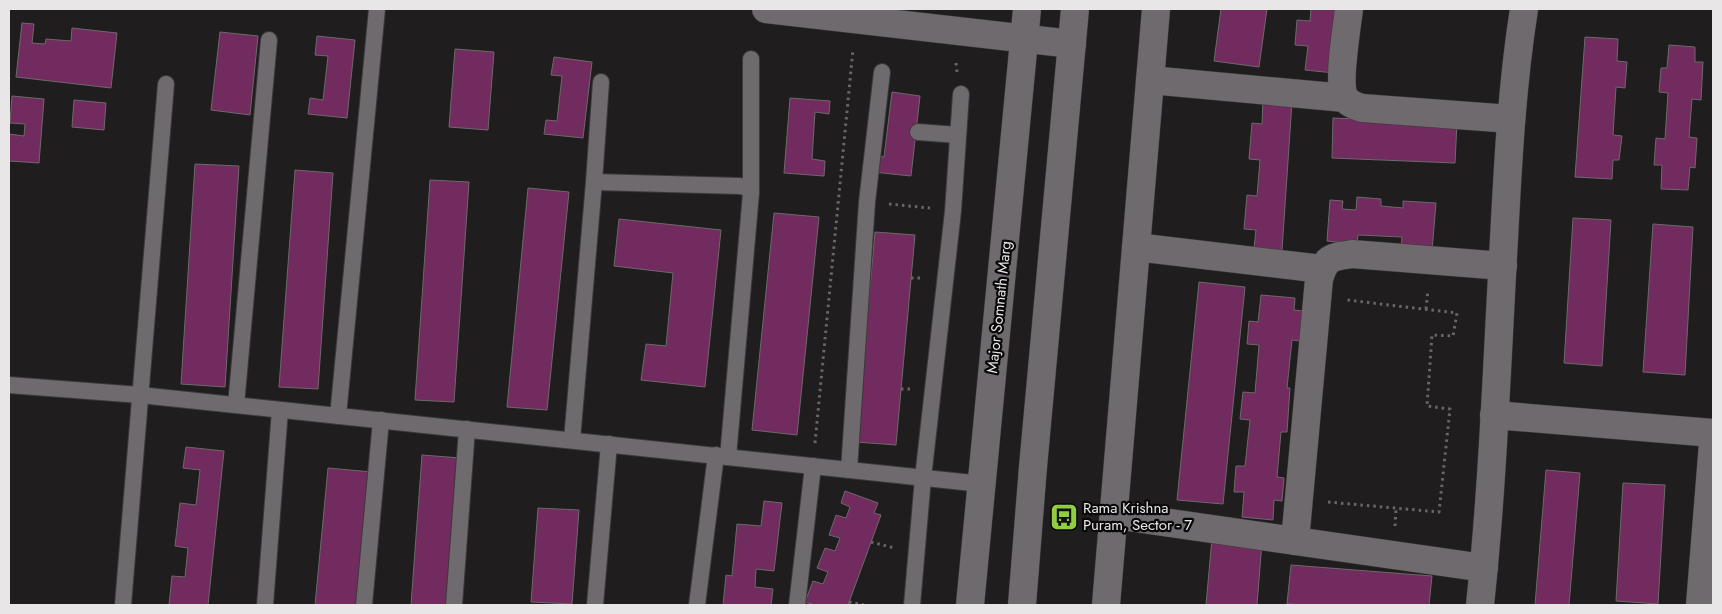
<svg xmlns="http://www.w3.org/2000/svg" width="1722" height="614" font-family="Jost,sans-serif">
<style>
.building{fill:#722b5e;stroke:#6c696b}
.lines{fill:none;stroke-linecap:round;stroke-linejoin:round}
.service-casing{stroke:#3b393a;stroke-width:18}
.minor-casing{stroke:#3b393a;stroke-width:29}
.tertiary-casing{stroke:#3b393a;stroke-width:29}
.path{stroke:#696668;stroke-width:3;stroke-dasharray:2.5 4;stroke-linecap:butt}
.service{stroke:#6e6a6d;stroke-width:16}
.minor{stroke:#6e6a6d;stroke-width:28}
.tertiary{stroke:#6e6a6d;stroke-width:28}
.labels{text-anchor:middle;stroke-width:4.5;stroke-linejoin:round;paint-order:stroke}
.street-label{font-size:15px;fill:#e8e6e7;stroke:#090809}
.poi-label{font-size:15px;fill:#e8e6e7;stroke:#090809;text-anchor:start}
</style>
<rect width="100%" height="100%" fill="#201d1f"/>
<g class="building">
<polygon points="1221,9 1267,9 1259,67 1214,61"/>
<polygon points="1311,9 1343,9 1334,73 1305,70 1308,46 1295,45 1297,20 1310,21"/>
<polygon points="22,23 34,24 32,43 45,44 46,39 71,41 72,28 117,33 111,88 16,77"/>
<polygon points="220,32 258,36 250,115 211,110"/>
<polygon points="317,36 355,40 347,118 308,114 310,98 323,100 328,56 315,55"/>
<polygon points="1585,37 1618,39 1617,61 1627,62 1625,88 1616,87 1613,135 1622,136 1619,160 1613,160 1612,179 1575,177"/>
<polygon points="1669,45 1695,47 1695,62 1703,62 1701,100 1692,99 1689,137 1697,138 1695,168 1690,167 1688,190 1661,189 1662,165 1654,165 1656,138 1665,139 1668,93 1659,92 1661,68 1667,68"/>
<polygon points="455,49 494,52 488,130 449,127"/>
<polygon points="554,57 592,62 583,138 544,134 546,120 557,121 562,76 551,75"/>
<polygon points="892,92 920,96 911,176 873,172 875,156 884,157"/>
<polygon points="12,96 44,99 39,163 9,161 9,134 24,136 25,124 10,123"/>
<polygon points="790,98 830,101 829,114 815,112 812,159 825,161 824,176 784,173"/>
<polygon points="74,100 106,103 104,130 72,127"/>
<polygon points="1263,100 1292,102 1282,250 1254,248 1256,230 1244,229 1247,195 1257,196 1260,160 1249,159 1252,123 1262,124"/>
<polygon points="1333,118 1457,123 1455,163 1332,158"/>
<polygon points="195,164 239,166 225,387 181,384"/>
<polygon points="295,170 333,173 318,389 279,387"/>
<polygon points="430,180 469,182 454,402 415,400"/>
<polygon points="528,188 569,192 547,410 507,407"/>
<polygon points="1357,197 1381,199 1381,206 1403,208 1403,201 1436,203 1432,251 1401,249 1402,237 1358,235 1357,244 1327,241 1330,200 1343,201 1342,209 1356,210"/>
<polygon points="774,213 819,217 797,435 752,430"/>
<polygon points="1573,218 1611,220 1602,366 1564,363"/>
<polygon points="619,219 721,230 705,387 641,380 646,344 666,346 673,273 614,266"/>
<polygon points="1653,224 1693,227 1685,375 1643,372"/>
<polygon points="875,232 915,235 896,445 856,442"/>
<polygon points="1199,282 1245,287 1223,504 1177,500"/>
<polygon points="1261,295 1295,298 1294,310 1302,311 1300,341 1292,340 1287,388 1290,388 1287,432 1281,432 1277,477 1284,478 1282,501 1274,500 1273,520 1242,517 1244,492 1234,492 1236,466 1245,466 1250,420 1240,419 1243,392 1255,393 1259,345 1247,344 1249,321 1258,322"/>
<polygon points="186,447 224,451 208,605 169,605 172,576 185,577 188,548 175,546 180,503 196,505 200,470 183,468"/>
<polygon points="422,455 461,458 450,605 411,605"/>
<polygon points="328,468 372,472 360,605 315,605"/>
<polygon points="1546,470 1580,473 1569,605 1535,605"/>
<polygon points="1623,483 1665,485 1658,604 1616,601"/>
<polygon points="845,491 878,503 874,513 881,515 848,605 815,605 805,602 813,581 823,584 828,572 817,568 825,548 835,551 840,538 829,535 836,515 846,518 850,507 841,503"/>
<polygon points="764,501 782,503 774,571 756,569 755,587 773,589 771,605 723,605 726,575 732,576 737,524 761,526"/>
<polygon points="538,508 579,510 572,604 531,602"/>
<polygon points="1212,538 1262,542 1257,605 1206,605"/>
<polygon points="1291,565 1432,576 1429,605 1309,605 1287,604"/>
</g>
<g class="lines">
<g class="service-casing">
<g id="service">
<polyline points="918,132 958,135"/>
<polyline points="594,182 740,186 748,188 751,193"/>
<polyline points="9,385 140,395 982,484"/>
<polyline points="236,405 269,40"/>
<polyline points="338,416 377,9"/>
<polyline points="572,440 594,182 601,82"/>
<polyline points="728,457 751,193 751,59"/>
<polyline points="849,470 867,202 882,72"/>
<polyline points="123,605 166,84"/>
<polyline points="265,605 280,410"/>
<polyline points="364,605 381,420"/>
<polyline points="454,605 467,429"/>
<polyline points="595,605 609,444"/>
<polyline points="697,605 716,455"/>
<polyline points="797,605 813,466"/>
<polyline points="912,605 923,478 953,211 961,94"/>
</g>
</g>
<g class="minor-casing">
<g id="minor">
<path d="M1349,9C1347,26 1337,85 1345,98C1349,104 1356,106 1362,108L1511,119"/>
<polyline points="1150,80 1345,98"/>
<polyline points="1136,247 1322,269"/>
<polyline points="1494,415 1713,433"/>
<polyline points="1114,515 1484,568"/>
<path d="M1295,541L1319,279C1326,257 1331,257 1352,254L1503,266"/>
<polyline points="1106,605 1156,9"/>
<path d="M1480,605C1493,484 1497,361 1504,239C1508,162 1512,85 1524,9"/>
<polyline points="1700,605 1713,443"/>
</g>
</g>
<g class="tertiary-casing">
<g id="tertiary">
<polyline points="766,9 1072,44"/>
<polyline points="970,605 1027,9"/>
<polyline points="1022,605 1033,467 1075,9"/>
</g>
</g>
<g class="path">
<polyline points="956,63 957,72"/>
<polyline points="889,204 930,208"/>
<polyline points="911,278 922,278"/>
<polyline points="1426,309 1428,290"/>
<polyline points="901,389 910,389"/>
<polyline points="815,443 853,49"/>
<polyline points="1328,502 1439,512 1450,409 1427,406 1432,335 1453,336 1457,313 1347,300"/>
<polyline points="1395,526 1396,509"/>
<polyline points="871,542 894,548"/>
<polyline points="849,602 864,605"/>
</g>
<use href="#service" class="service"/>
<use href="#minor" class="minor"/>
<use href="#tertiary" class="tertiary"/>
</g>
<defs>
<g id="bus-square" transform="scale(1.4375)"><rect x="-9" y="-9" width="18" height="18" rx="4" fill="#90cd40" stroke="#090809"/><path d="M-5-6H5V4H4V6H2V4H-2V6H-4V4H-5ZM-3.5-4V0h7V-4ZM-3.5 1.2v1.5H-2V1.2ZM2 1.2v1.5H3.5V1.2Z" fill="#111"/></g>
</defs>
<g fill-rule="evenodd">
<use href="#bus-square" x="1064" y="517"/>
</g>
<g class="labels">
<g class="street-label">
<text transform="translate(999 307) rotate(-84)" y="5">Major Somnath Marg</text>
</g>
<g class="poi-label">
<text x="1083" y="513">Rama Krishna<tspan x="1083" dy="17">Puram, Sector - 7</tspan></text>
</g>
</g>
<rect width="1722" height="614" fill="none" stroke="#e8e6e7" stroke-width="20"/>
</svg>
